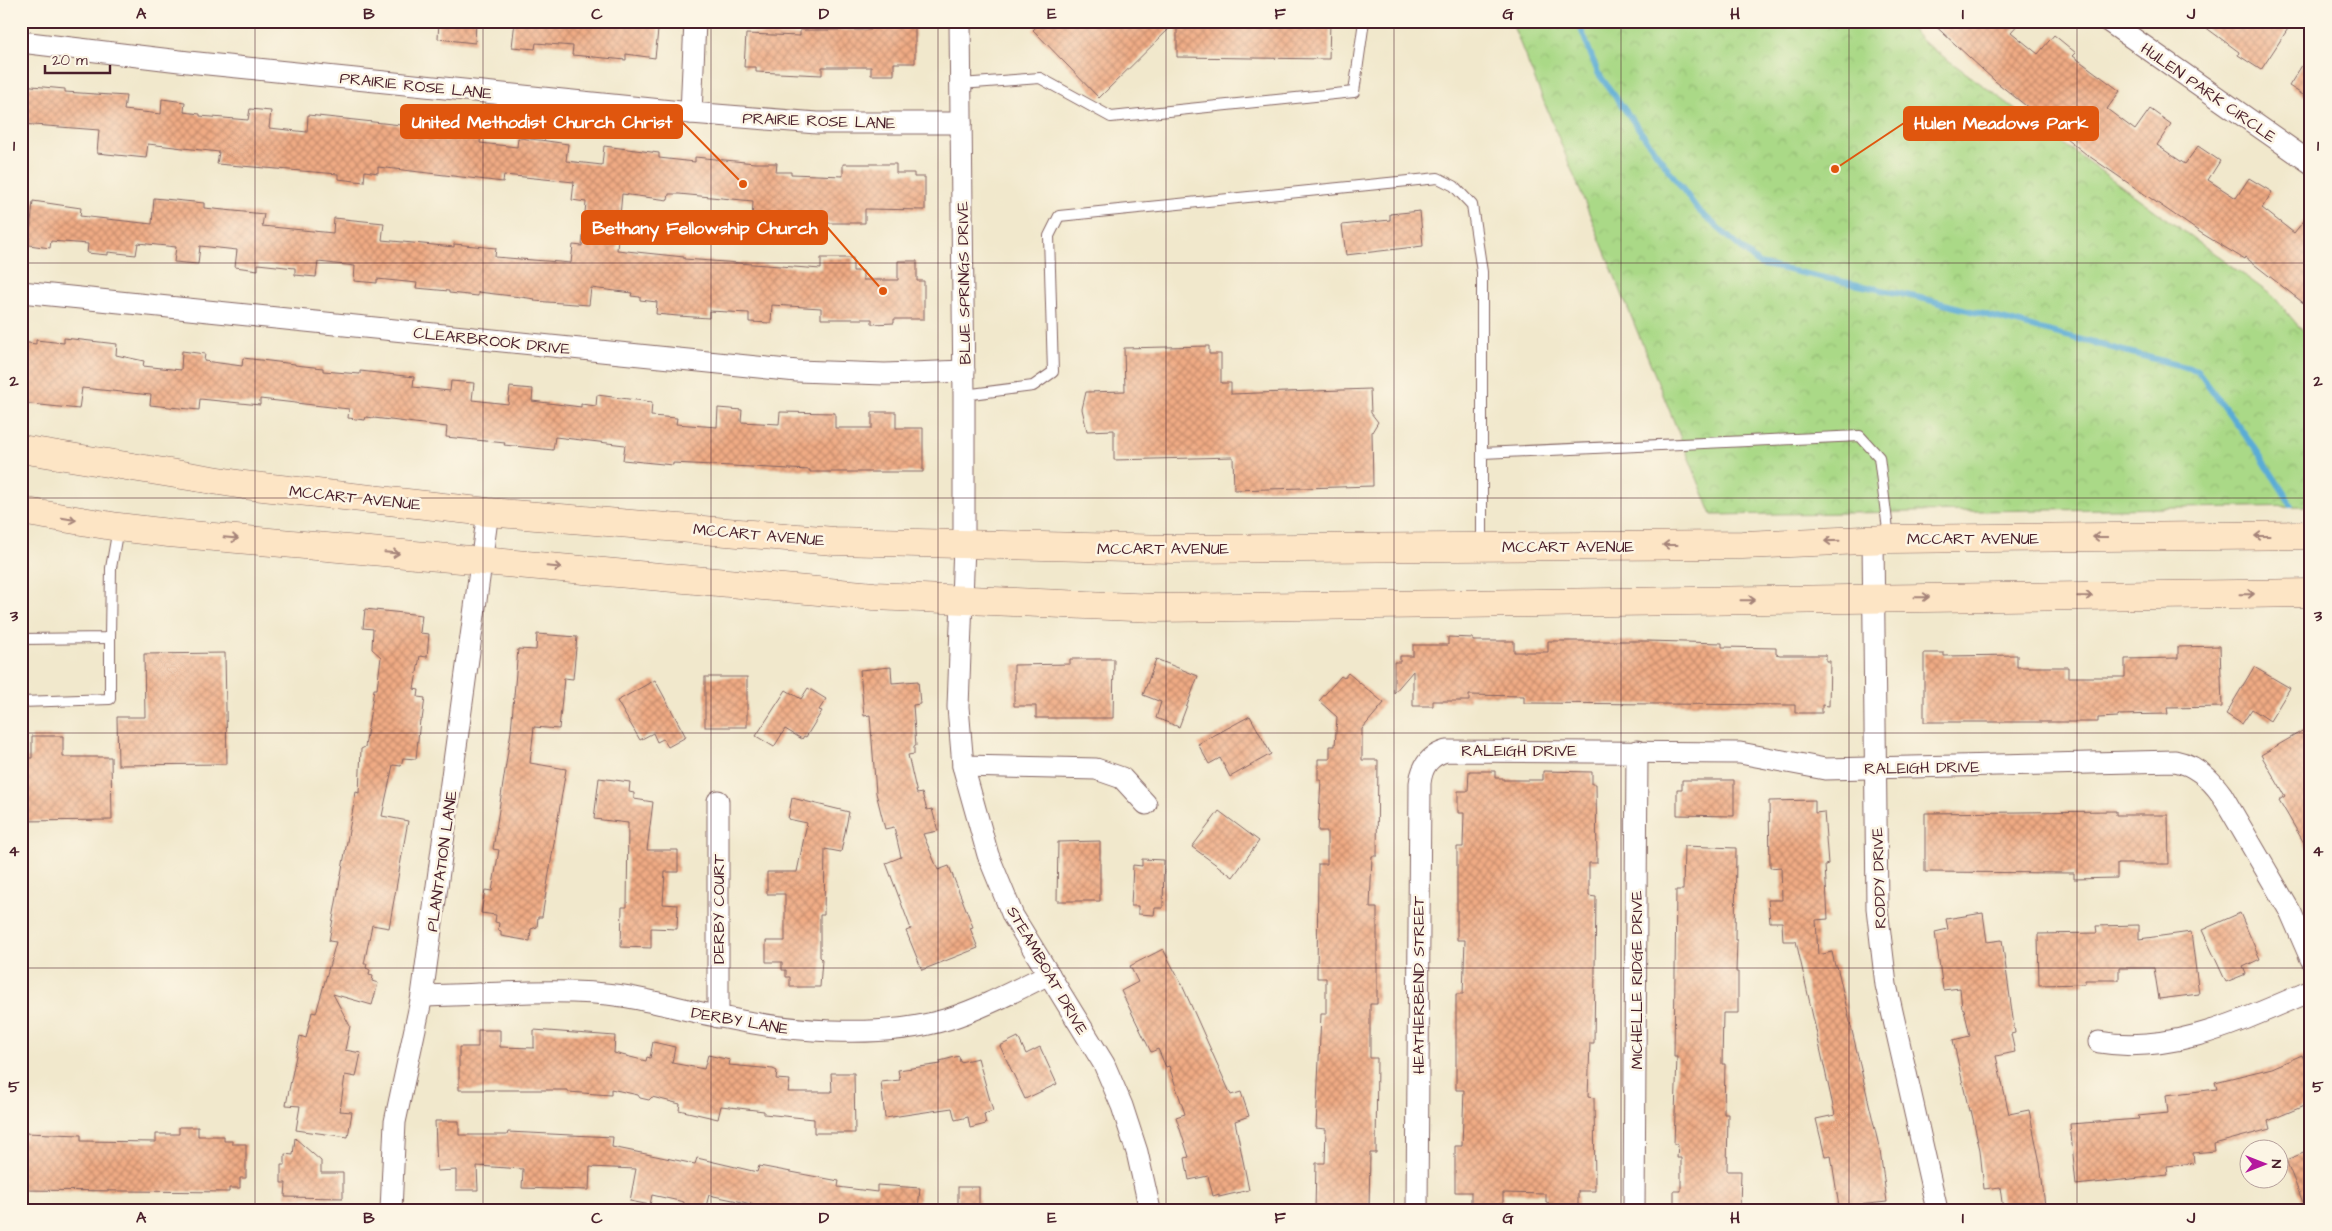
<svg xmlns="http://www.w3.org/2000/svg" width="2332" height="1231" font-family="'Architects Daughter',sans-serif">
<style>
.park{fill:url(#park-crowns);stroke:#7a7c59}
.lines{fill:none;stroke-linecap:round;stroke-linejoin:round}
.stream{stroke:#5aacd5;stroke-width:6}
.building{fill:url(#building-cross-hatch)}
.lane-casing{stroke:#846563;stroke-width:12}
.street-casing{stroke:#846563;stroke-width:23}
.secondary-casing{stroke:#846563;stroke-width:29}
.lane{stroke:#fff;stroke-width:10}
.street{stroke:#fff;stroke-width:21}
.secondary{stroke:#fde5c5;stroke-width:28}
.oneway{stroke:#a48278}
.grid{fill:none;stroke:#4a1f2b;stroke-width:1;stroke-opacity:0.55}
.labels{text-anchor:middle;stroke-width:5;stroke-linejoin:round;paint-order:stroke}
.street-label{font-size:16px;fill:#4a1f2b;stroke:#fcf5e5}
.leader{fill:none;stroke:#e0560e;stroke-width:2}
.callout-dot{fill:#e0560e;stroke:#fcf5e5;stroke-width:2}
.callout{fill:#e0560e;stroke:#e0560e;stroke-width:2}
.callout-label{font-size:18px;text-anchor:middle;font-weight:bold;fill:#fff}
.neatline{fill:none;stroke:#4a1f2b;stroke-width:2}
.grid-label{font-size:16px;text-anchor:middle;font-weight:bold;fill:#4a1f2b}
</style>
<defs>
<pattern id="park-crowns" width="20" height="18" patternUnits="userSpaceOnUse" patternTransform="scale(1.25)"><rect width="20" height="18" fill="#aad987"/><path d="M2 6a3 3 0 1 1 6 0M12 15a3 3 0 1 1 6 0" fill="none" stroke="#94ba75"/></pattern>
<pattern id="building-cross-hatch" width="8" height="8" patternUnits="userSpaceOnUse" patternTransform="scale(1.25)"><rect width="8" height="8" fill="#f0ab84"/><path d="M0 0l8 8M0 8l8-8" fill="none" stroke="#c48b6c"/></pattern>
</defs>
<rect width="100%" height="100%" fill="#fcf5e5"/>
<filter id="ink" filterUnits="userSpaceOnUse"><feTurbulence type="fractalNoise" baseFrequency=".02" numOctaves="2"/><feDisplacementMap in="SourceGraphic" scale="10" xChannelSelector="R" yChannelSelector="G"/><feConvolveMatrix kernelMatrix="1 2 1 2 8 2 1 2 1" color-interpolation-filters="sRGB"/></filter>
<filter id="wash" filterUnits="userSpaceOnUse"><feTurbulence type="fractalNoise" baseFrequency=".0096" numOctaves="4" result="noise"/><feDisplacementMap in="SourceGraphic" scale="20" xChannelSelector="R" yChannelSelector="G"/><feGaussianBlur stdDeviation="1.12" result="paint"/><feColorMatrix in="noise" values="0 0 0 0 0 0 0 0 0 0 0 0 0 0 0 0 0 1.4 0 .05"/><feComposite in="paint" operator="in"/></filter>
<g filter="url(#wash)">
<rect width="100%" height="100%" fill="#f1e8cc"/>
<polygon class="park" points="1511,21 1904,21 1922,41 2274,297 2311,341 2311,506 1712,515"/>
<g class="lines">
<polyline class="stream" points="1578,21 1598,73 1698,210 1759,264 1925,299 2197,370 2259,454 2291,504"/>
</g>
<g id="blocks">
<g class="building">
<polygon points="439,21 476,21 475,43 438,39"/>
<polygon points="515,21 659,21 655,58 626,54 626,60 572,55 573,46 536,43 535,49 512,47"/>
<polygon points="871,21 915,21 915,63 894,63 894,75 871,75 871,67 822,67 822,75 756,72 756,67 744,67 746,34 800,36 800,30 871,30"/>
<polygon points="1042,21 1330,21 1329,59 1177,57 1177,21 1099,98 1033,30"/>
<polygon points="1930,21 2021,21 2011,32 2038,54 2054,35 2076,53 2073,56 2120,91 2107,109 2135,130 2150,109 2171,124 2157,145 2170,154 2185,164 2198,146 2220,161 2208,180 2236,198 2249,178 2272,192 2262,208 2294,233 2311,212 2311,309 2245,257 2244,259 2201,233 2086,154 1995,81"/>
<polygon points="2197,21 2293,21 2261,70 2238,55 2239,52"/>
<polygon points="2311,51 2311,100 2289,86"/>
<polygon points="21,85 65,89 65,92 126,96 124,110 161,114 162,99 185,102 184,112 200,114 200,116 248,120 250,109 271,111 269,128 307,132 308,115 420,127 419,135 458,139 459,132 481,134 480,143 517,147 518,138 540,140 568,144 566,161 602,165 604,146 659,153 659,158 695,162 695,157 755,163 777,163 776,172 791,172 791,174 843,176 843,164 896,164 896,173 914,173 914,177 925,177 925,210 865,209 865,223 801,223 801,225 752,222 753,201 679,194 669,194 668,200 622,194 617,250 684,257 684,259 821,269 821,258 853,258 853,271 863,271 863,280 898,280 898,261 917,261 917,281 924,281 924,319 894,319 894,323 872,324 872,319 821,319 821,308 772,305 771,323 749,322 749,313 709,311 709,318 678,316 656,314 657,302 640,300 640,297 631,296 632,293 591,288 589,305 534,301 535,299 521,297 478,292 478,296 449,293 449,291 416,288 417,283 377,279 377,283 354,281 355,266 318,262 316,277 295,275 295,268 258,264 258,270 235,267 237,250 200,246 198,264 174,262 176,247 138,243 136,255 108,252 108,255 87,253 88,244 51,241 50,248 29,245 33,201 81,208 80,216 152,224 154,198 204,203 204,208 264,214 262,226 333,233 334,218 384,223 382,240 454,247 454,244 496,248 495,257 571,263 573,245 582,246 586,202 572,200 574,182 504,175 503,182 378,167 378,173 365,171 364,182 338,179 338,174 217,164 219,152 148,144 146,158 97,153 99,130 21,124"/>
<polygon points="1420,211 1423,246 1346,255 1342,225 1390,220 1390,214"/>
<polygon points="64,338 117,344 116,355 144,361 143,366 181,370 182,351 205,354 204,361 242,366 243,358 295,364 295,365 323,368 323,371 360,374 360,371 414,377 413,387 450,391 451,381 474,383 472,400 508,404 510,387 533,389 532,401 581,407 581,404 596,406 597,395 652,402 651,416 677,418 676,424 717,427 718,408 742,410 741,422 779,424 780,412 835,413 835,428 872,428 872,412 896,412 896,428 923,428 923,472 810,472 810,470 673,463 673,465 623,460 625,445 555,437 553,450 504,445 505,443 446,437 447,427 366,417 365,420 348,418 349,409 260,399 260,405 200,399 199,410 150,405 151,395 82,388 79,409 21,403 21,342 36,344 36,340 64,343"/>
<polygon points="1209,346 1209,354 1221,354 1221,383 1231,383 1231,394 1370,389 1371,413 1378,422 1372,432 1373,486 1234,490 1233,457 1114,460 1114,430 1087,431 1082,409 1086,392 1125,391 1124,348"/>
<polygon points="365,609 422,615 420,633 429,634 427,657 420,656 414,689 419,690 418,697 425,698 422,720 420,720 416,759 403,758 401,766 393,765 382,816 408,821 389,928 372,925 364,964 367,964 366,968 370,970 369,975 373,976 372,981 378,983 372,1005 333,994 350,1026 345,1050 361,1053 356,1077 345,1075 340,1111 352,1112 348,1137 296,1130 300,1106 286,1105 300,1036 306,1038 312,1012 316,1013 336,942 329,941 356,792 359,793 361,749 365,747 374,689 377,689 381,657 372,649 373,629 363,628"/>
<polygon points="537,634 577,637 573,679 564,678 559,729 534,727 530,763 566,769 542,917 538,917 537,927 531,929 530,941 501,936 501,931 498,930 499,923 495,922 496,915 481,913 485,890 492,891 499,850 493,849 511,731 518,649 536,650"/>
<polygon points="1448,637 1473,638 1473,641 1514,641 1514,652 1548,652 1548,641 1647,641 1722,643 1722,647 1776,648 1776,654 1780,655 1826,655 1826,661 1830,661 1829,706 1822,705 1822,713 1795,713 1795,705 1524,703 1524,696 1469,695 1469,701 1433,701 1433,706 1413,706 1413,671 1394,693 1394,662 1400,662 1400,656 1413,656 1413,645 1448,645"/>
<polygon points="2220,646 2222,707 2167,708 2168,714 2118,715 2118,717 2098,718 2098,722 1924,722 1924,653 1944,653 1944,656 2017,655 2017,667 2068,667 2068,677 2125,677 2125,659 2178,658 2178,647"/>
<polygon points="225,653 227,764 118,765 117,717 145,717 144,654"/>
<polygon points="1070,659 1114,659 1113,718 1036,718 1036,706 1014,706 1014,665 1070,664"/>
<polygon points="1156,659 1198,676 1179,727 1156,718 1161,702 1143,695"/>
<polygon points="891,667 892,683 918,681 920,704 913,705 916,746 914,746 914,754 908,755 917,794 922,793 927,810 932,809 938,831 923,834 938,870 949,866 973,927 970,928 978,948 922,970 906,931 911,929 886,863 901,857 894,827 885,829 876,793 870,715 864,716 860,670"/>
<polygon points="2254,667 2290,688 2270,721 2252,709 2242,724 2226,714"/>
<polygon points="1348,673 1384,703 1362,729 1362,760 1378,760 1377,856 1372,856 1370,908 1377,908 1377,1004 1370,1004 1370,1058 1377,1058 1376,1153 1370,1153 1369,1210 1315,1210 1316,1163 1325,1163 1326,1129 1316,1128 1321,1014 1326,1014 1326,978 1317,978 1318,864 1327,864 1327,831 1318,831 1321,780 1318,780 1318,759 1330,759 1330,746 1335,746 1337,717 1319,701 1341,676 1344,678"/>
<rect x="705" y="677" width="42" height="50"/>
<polygon points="655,680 686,737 668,747 663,739 657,742 653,733 640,740 617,701"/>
<polygon points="808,688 826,699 819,710 822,711 806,737 804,736 802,739 785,729 774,747 756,736 786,690 801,699"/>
<polygon points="1250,716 1271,754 1230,777 1220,758 1209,764 1198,744"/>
<polygon points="2304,730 2311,743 2311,855 2279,800 2285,796 2261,755"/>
<polygon points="32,736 63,736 63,757 111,757 112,820 21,821 21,758 32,758"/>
<polygon points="1469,771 1495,771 1495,778 1503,778 1503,780 1543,780 1543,771 1592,772 1592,784 1596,784 1597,863 1589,863 1589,896 1596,897 1594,1043 1590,1043 1588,1097 1594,1098 1595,1191 1578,1191 1578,1210 1550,1210 1550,1204 1546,1203 1546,1194 1503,1193 1503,1203 1499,1203 1499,1210 1471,1210 1471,1192 1455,1192 1455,1146 1462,1146 1464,1090 1456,1090 1456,994 1463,994 1465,940 1457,940 1457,847 1463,847 1464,813 1458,813 1458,791 1468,791"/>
<polygon points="599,778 630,782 629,792 634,793 634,799 653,802 647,850 678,850 678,872 665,872 663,904 678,905 677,929 651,928 651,948 621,947 622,907 627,907 628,823 594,819"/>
<polygon points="1682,780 1734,780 1734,816 1677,815 1677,789 1682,789"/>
<polygon points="792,798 849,812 841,852 825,849 824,915 820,915 820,957 822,959 820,987 790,987 790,977 786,977 786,970 782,970 782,962 766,962 766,941 785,941 785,894 767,894 767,872 797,872 807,823 788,819"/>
<polygon points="1815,800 1815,813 1824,812 1828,864 1825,865 1828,919 1816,920 1818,955 1832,952 1835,966 1837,966 1880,1151 1887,1202 1839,1207 1831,1155 1825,1156 1816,1119 1835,1115 1796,941 1783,941 1782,922 1770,922 1768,900 1782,900 1781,867 1770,868 1769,801"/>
<polygon points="1219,811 1259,841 1233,877 1192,847"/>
<polygon points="2116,811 2116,815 2168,815 2169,864 2117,864 2117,878 2074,879 2074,873 1925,872 1925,813"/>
<polygon points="1100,841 1100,901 1057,901 1058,842"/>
<polygon points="1684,846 1736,848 1735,940 1737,940 1736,972 1738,972 1738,1013 1723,1013 1722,1064 1725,1064 1724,1114 1728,1114 1727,1171 1741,1171 1740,1210 1674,1210 1674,1191 1681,1191 1681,1158 1677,1158 1678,1144 1674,1144 1677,1057 1674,1057 1676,890 1683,890"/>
<polygon points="1142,859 1164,860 1163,908 1155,908 1154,915 1138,914 1138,906 1131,906 1133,865 1142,866"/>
<polygon points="1983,913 1987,942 2002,940 2015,1033 2011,1034 2015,1052 1996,1056 2009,1114 2029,1110 2040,1163 2045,1206 2003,1210 2000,1187 1984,1189 1980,1150 1971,1110 1969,1111 1953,1040 1970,1036 1964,1009 1962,1008 1960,988 1943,990 1935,932 1948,929 1946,919"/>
<polygon points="2240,913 2260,959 2243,967 2246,974 2226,982 2202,930"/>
<polygon points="2139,925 2139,939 2191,932 2199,994 2159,999 2154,968 2119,968 2119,980 2085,980 2085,984 2039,985 2038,934 2097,933 2096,926"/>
<polygon points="1163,949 1182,985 1231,1095 1241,1092 1249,1116 1235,1121 1249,1190 1219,1197 1219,1194 1213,1196 1208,1176 1189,1180 1185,1158 1189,1157 1176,1117 1185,1114 1169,1066 1166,1067 1158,1049 1151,1052 1121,991 1138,982 1130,966"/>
<polygon points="478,1030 500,1030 500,1047 534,1048 534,1030 615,1036 614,1053 646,1061 647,1057 650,1058 653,1042 675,1047 672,1063 704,1069 708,1055 730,1060 729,1065 773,1069 777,1071 776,1079 790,1080 788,1092 832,1092 831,1073 854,1073 855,1133 814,1133 814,1119 764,1114 764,1111 721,1106 718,1119 679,1110 680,1104 652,1097 649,1100 640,1098 638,1095 611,1089 611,1095 568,1092 568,1090 459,1090 459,1047 478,1047"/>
<polygon points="1018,1037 1026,1054 1040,1047 1057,1084 1025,1099 1000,1046"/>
<polygon points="2302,1055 2311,1075 2311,1103 2268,1121 2270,1129 2214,1144 2215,1151 2193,1153 2194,1163 2167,1166 2168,1175 2076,1185 2070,1124 2139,1119 2138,1116 2168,1113 2166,1095 2217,1089 2215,1082 2272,1068"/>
<polygon points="959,1056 960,1062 978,1058 993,1111 984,1114 986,1124 970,1128 968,1117 955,1120 952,1108 885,1118 881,1082 900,1080 898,1070 941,1064 940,1061"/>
<polygon points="435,1121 459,1121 459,1135 507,1135 508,1132 613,1137 612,1147 695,1164 697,1158 757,1172 759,1166 839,1181 838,1187 877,1192 877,1185 920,1188 918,1210 751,1210 752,1204 709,1195 705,1210 683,1210 684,1202 652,1195 650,1205 630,1201 636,1169 590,1167 589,1190 522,1188 523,1169 477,1166 478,1190 456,1190 456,1170 437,1171"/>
<polygon points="179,1127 198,1127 198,1136 224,1136 224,1141 232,1141 232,1144 246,1144 246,1178 240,1178 240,1188 229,1188 229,1192 21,1190 21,1139 25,1139 25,1133 81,1135 81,1141 156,1142 156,1134 179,1134"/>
<polygon points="295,1138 321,1161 321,1173 343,1173 343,1198 285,1197 286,1183 281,1183 281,1165 285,1165 285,1154 293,1155"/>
<polygon points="2311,1150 2311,1210 2306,1210 2286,1160"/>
<rect x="958" y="1187" width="21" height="23"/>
</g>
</g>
</g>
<g filter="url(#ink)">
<use href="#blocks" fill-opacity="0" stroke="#846563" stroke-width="1"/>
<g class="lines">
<g class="lane-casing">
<g id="lane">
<polyline points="961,84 1040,78 1111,117 1354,92 1364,21"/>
<polyline points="964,395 1033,386 1053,372 1049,236 1059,216 1438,178 1454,186 1472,205 1482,272 1482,453"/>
<polyline points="1482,547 1482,453 1860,436 1879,457 1889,538"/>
<polyline points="21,639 110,638 111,568 118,528"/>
<polyline points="21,702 110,699 110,638"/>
</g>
</g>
<g class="street-casing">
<g id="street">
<polyline points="960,21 964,395 964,545 958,707 963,766 988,855 1013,916 1104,1064 1122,1106 1137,1152 1150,1210"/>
<polyline points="2108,21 2311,163"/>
<polyline points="21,42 188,62 691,113 817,123 961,123"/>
<polyline points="691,113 695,21"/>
<polyline points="21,292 797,371 885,374 964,371"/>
<polyline points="1873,540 1877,908 1886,985 1937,1210"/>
<polyline points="963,766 1096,769 1122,778 1146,804"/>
<polyline points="718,801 718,1017"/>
<path d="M422,996C486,995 560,987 623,996C654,1001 685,1010 716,1016C785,1031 879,1040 948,1019C983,1008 1016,990 1049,974"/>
<path d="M2099,1042C2174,1055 2244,1019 2311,991"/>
<polyline points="391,1210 395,1122 422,996 488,512"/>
<path d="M1417,1210L1420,783C1422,766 1429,756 1446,751L1740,753L1825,769L2175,761C2196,765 2210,778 2222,795L2291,913L2311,959"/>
<polyline points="1634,1210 1637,751"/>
</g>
</g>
<g class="secondary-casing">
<g id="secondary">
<polyline points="21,449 244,485 488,512 834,541 1172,549 1742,545 1889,539 2311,535"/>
<polyline points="21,511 118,527 169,533 874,596 1156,608 2311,593"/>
</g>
</g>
<use href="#lane" class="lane"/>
<use href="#street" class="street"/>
<use href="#secondary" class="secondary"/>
</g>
<defs><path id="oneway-shaft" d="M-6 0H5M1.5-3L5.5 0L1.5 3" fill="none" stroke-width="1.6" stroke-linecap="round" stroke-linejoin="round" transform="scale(1.25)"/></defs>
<g class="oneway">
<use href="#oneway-shaft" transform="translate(69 519) rotate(10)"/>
<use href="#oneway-shaft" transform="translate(2262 536) rotate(180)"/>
<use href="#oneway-shaft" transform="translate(2100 537) rotate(180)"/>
<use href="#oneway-shaft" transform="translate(231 538) rotate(5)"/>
<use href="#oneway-shaft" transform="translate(1832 541) rotate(178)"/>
<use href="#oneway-shaft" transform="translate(1670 545) rotate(180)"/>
<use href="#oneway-shaft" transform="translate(392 553) rotate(5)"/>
<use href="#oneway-shaft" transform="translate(554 567) rotate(5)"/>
<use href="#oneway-shaft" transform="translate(2247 594) rotate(-1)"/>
<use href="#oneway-shaft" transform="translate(2085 596) rotate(-1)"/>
<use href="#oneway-shaft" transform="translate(1922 597) rotate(-1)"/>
<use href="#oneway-shaft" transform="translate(1748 600) rotate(-1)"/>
</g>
</g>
<path class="grid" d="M255,21V1210M483,21V1210M711,21V1210M938,21V1210M1166,21V1210M1394,21V1210M1621,21V1210M1849,21V1210M2077,21V1210M21,263H2311M21,498H2311M21,733H2311M21,968H2311"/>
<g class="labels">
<g class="street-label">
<text transform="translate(416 85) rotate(6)" y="6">PRAIRIE ROSE LANE</text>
<text transform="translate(2209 92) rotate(35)" y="6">HULEN PARK CIRCLE</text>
<text transform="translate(819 120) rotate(2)" y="6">PRAIRIE ROSE LANE</text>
<text transform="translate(963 283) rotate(-91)" y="6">BLUE SPRINGS DRIVE</text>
<text transform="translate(492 340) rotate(6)" y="6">CLEARBROOK DRIVE</text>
<text transform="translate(355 497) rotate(6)" y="6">MCCART AVENUE</text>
<text transform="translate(759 534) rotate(5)" y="6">MCCART AVENUE</text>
<text x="1973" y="544">MCCART AVENUE</text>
<text x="1568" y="552">MCCART AVENUE</text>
<text x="1163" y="554">MCCART AVENUE</text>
<text x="1519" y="756">RALEIGH DRIVE</text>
<text transform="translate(1922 767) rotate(-1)" y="6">RALEIGH DRIVE</text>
<text transform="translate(441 861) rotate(-82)" y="6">PLANTATION LANE</text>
<text transform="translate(1878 878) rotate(-92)" y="6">RODDY DRIVE</text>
<text transform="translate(718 909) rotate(-90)" y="6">DERBY COURT</text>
<text transform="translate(1048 970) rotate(60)" y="6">STEAMBOAT DRIVE</text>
<text transform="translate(1636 980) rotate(-90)" y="6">MICHELLE RIDGE DRIVE</text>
<text transform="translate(1418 985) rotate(-90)" y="6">HEATHERBEND STREET</text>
<text transform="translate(740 1020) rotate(10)" y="6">DERBY LANE</text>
</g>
</g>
<path class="leader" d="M743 184L682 122M1835 169L1904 123M883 291L827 227"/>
<g class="callout-dot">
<circle cx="743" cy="184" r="5"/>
<circle cx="1835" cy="169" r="5"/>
<circle cx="883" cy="291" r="5"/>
</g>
<g class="callout">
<rect x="401" y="105" width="281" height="33" rx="5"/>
<rect x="1904" y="107" width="194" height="33" rx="5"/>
<rect x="582" y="211" width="245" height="33" rx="5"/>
</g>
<g class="callout-label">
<text x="542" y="128">United Methodist Church Christ</text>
<text x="2001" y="129">Hulen Meadows Park</text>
<text x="705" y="234">Bethany Fellowship Church</text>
</g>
<rect width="2332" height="1231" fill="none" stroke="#fcf5e5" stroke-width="55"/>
<g transform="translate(2264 1164) rotate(90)"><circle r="24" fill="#fcf5e5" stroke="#b59f9b"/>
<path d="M0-4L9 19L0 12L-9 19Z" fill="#b5179e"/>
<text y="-8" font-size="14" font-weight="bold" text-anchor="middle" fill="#4a1f2b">N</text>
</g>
<path d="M45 65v8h65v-8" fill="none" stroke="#4a1f2b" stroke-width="2.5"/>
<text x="52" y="65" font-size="15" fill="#4a1f2b" stroke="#fcf5e5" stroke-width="4" paint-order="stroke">20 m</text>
<rect x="28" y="28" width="2276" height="1176" class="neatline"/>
<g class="grid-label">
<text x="141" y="19">A</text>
<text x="369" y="19">B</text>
<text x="597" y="19">C</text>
<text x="824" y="19">D</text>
<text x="1052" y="19">E</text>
<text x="1280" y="19">F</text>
<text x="1508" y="19">G</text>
<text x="1735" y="19">H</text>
<text x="1963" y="19">I</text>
<text x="2191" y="19">J</text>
<text x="14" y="151">1</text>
<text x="2318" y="151">1</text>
<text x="14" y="386">2</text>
<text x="2318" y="386">2</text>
<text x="14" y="621">3</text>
<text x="2318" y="621">3</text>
<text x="14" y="856">4</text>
<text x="2318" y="856">4</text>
<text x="14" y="1092">5</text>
<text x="2318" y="1092">5</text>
<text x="141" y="1223">A</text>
<text x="369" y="1223">B</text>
<text x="597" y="1223">C</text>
<text x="824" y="1223">D</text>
<text x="1052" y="1223">E</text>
<text x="1280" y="1223">F</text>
<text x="1508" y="1223">G</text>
<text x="1735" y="1223">H</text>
<text x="1963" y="1223">I</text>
<text x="2191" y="1223">J</text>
</g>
</svg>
